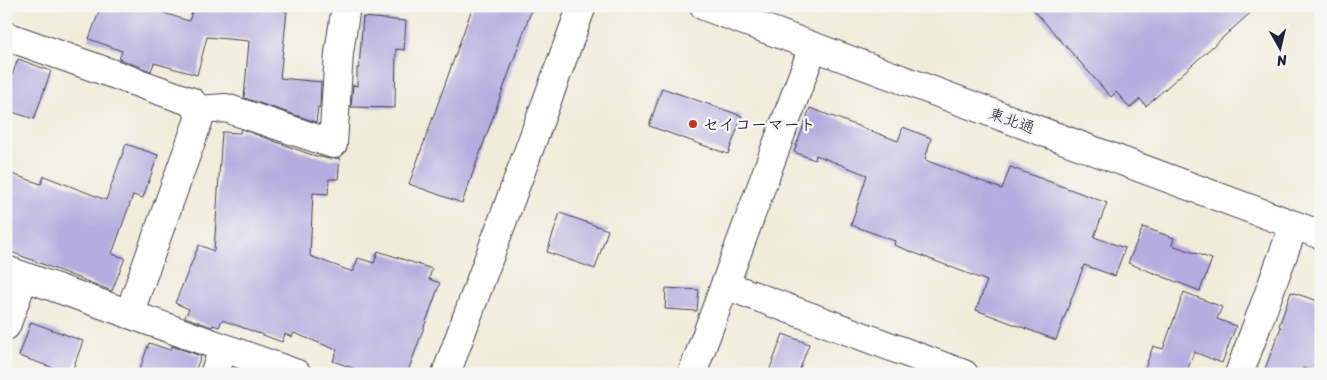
<svg xmlns="http://www.w3.org/2000/svg" width="1327" height="380" font-family="Sriracha,'Klee One',sans-serif">
<style>
.building{fill:#b5addf}
.lines{fill:none;stroke-linecap:round;stroke-linejoin:round}
.minor-casing{stroke:#414053;stroke-width:30}
.minor{stroke:#fff;stroke-width:28}
.poi-dot{fill:#c8321e;stroke:#f6f6f2;stroke-width:2}
.labels{text-anchor:middle;stroke-width:5;stroke-linejoin:round;paint-order:stroke}
.street-label{font-size:16px;fill:#22223b;stroke:#f6f6f2}
.poi-label{font-size:16px;font-weight:bold;fill:#22223b;stroke:#f6f6f2;text-anchor:start}
</style>
<rect width="100%" height="100%" fill="#f6f6f2"/>
<filter id="ink" filterUnits="userSpaceOnUse"><feTurbulence type="fractalNoise" baseFrequency=".02" numOctaves="2"/><feDisplacementMap in="SourceGraphic" scale="10" xChannelSelector="R" yChannelSelector="G"/><feConvolveMatrix kernelMatrix="1 2 1 2 8 2 1 2 1" color-interpolation-filters="sRGB"/></filter>
<filter id="wash" filterUnits="userSpaceOnUse"><feTurbulence type="fractalNoise" baseFrequency=".0096" numOctaves="4" result="noise"/><feDisplacementMap in="SourceGraphic" scale="20" xChannelSelector="R" yChannelSelector="G"/><feGaussianBlur stdDeviation="1.12" result="paint"/><feColorMatrix in="noise" values="0 0 0 0 0 0 0 0 0 0 0 0 0 0 0 0 0 1.4 0 .05"/><feComposite in="paint" operator="in"/></filter>
<g filter="url(#wash)">
<rect width="100%" height="100%" fill="#efecd9"/>
<g id="blocks">
<g class="building">
<polygon points="101,6 142,6 189,21 194,6 240,6 287,11 280,78 321,82 320,107 318,107 316,122 244,98 249,41 207,37 197,75 154,63 151,71 119,59 122,51 89,39"/>
<polygon points="473,6 533,6 462,203 409,184"/>
<polygon points="1030,6 1258,6 1146,106 1140,99 1130,108 1116,92 1111,97"/>
<polygon points="363,17 406,21 404,50 396,49 395,108 351,107 353,85 357,86 357,68 359,68"/>
<polygon points="18,59 51,71 34,119 6,110 6,92"/>
<polygon points="662,88 742,116 728,154 649,126"/>
<polygon points="810,108 898,141 903,127 931,138 925,160 1002,189 1010,167 1107,203 1094,237 1125,248 1115,276 1084,265 1056,340 976,310 987,281 894,245 895,241 851,225 867,175 816,155 815,160 794,152"/>
<polygon points="241,129 312,155 329,159 340,158 338,179 329,179 328,194 313,193 310,256 353,272 358,258 374,263 378,251 432,269 429,279 440,283 407,374 369,374 333,361 337,350 294,333 292,337 285,334 282,342 222,320 219,327 213,325 212,327 185,317 189,309 175,303 199,245 214,251 222,132 240,133"/>
<polygon points="126,144 158,155 143,198 133,195 112,254 125,258 112,291 6,250 6,172 41,184 44,176 106,200"/>
<polygon points="560,213 608,230 595,269 547,252"/>
<polygon points="1143,227 1174,238 1172,245 1212,259 1200,291 1128,263"/>
<polygon points="666,288 699,290 697,311 665,309"/>
<polygon points="1184,292 1222,307 1217,319 1236,326 1222,363 1194,352 1186,374 1143,374 1153,346 1163,349"/>
<polygon points="1291,292 1321,302 1321,374 1303,368 1301,374 1263,374 1281,327 1279,326"/>
<polygon points="31,322 83,341 71,374 19,356"/>
<polygon points="783,334 809,344 798,374 768,374"/>
<polygon points="149,343 170,350 172,346 201,356 194,374 138,374"/>
</g>
</g>
</g>
<g filter="url(#ink)">
<use href="#blocks" fill-opacity="0" stroke="#414053" stroke-width="1"/>
<g class="lines">
<g class="minor-casing">
<g id="minor">
<polyline points="704,6 1321,235"/>
<polyline points="6,36 192,102 198,110 199,119 129,314"/>
<polyline points="198,110 226,108 333,144 339,53 346,6"/>
<polyline points="6,270 297,374"/>
<polyline points="725,285 964,374"/>
<polyline points="6,326 24,277"/>
<polyline points="214,374 224,348"/>
<polyline points="446,374 582,6"/>
<polyline points="692,374 813,47"/>
<polyline points="1239,374 1294,225"/>
</g>
</g>
<use href="#minor" class="minor"/>
</g>
</g>
<circle class="poi-dot" cx="693" cy="124" r="5"/>
<g class="labels">
<g class="street-label">
<text transform="translate(1012 120) rotate(20)" y="6">東北通</text>
</g>
<g class="poi-label">
<text x="703" y="130">セイコーマート</text>
</g>
</g>
<rect width="1327" height="380" fill="none" stroke="#f6f6f2" stroke-width="25"/>
<g transform="translate(1280 48) rotate(172)" stroke="#f6f6f2" stroke-width="4" paint-order="stroke">
<path d="M0-4L9 19L0 12L-9 19Z" fill="#22223b"/>
<text y="-8" font-size="14" font-weight="bold" text-anchor="middle" fill="#22223b">N</text>
</g>
</svg>
